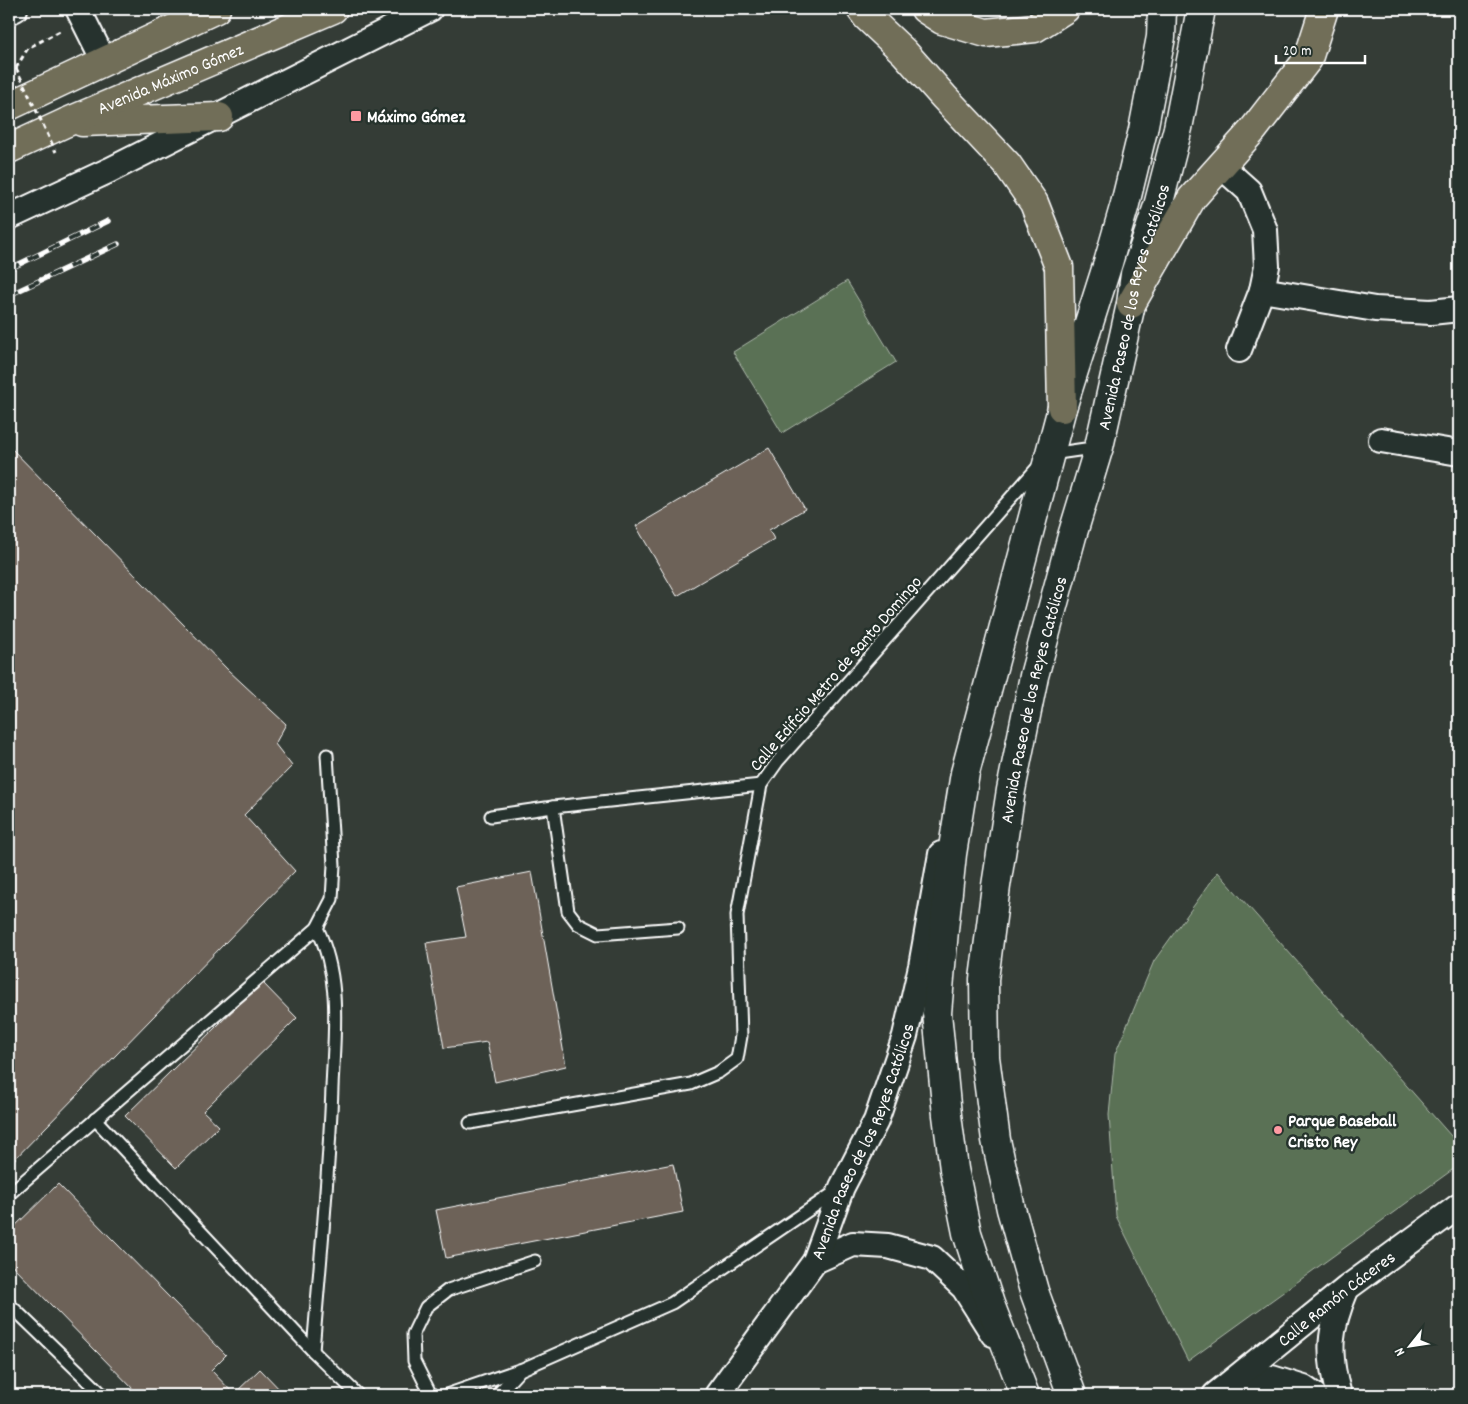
<svg xmlns="http://www.w3.org/2000/svg" width="1468" height="1404" font-family="Dekko,sans-serif">
<style>
.green{fill:#5a7155;stroke:#acb8aa}
.building{fill:#6d6258;stroke:#fff}
.lines{fill:none;stroke-linecap:round;stroke-linejoin:round}
.service-casing{stroke:#fff;stroke-width:15}
.minor-casing{stroke:#fff;stroke-width:28}
.secondary-casing{stroke:#fff;stroke-width:31}
.primary-casing{stroke:#fff;stroke-width:31}
.path{stroke:#fff;stroke-width:3;stroke-dasharray:5 4;stroke-linecap:butt}
.service{stroke:#26332d;stroke-width:11}
.minor{stroke:#26332d;stroke-width:24}
.secondary{stroke:#26332d;stroke-width:28}
.primary{stroke:#716e59;stroke-width:28}
.rail-casing{stroke:#fff;stroke-width:5.5}
.rail{stroke:#26332d;stroke-width:4;stroke-dasharray:11;stroke-linecap:butt}
.path-bridge{stroke:#fff;stroke-width:3;stroke-dasharray:5 4;stroke-linecap:butt}
.poi-dot{fill:#ff9aa2;stroke:#26332d;stroke-width:2}
.labels{text-anchor:middle;stroke-width:5;stroke-linejoin:round;paint-order:stroke}
.street-label{font-size:18px;fill:#fff;stroke:#26332d}
.poi-label{font-size:18px;font-weight:bold;fill:#fff;stroke:#26332d;text-anchor:start}
</style>
<rect width="100%" height="100%" fill="#343c36"/>
<filter id="ink" filterUnits="userSpaceOnUse"><feTurbulence type="fractalNoise" baseFrequency=".02" numOctaves="2"/><feDisplacementMap in="SourceGraphic" scale="10" xChannelSelector="R" yChannelSelector="G"/><feConvolveMatrix kernelMatrix="1 2 1 2 8 2 1 2 1" color-interpolation-filters="sRGB"/></filter>
<g filter="url(#ink)">
<g class="green">
<polygon points="847,281 896,362 782,433 733,352"/>
<polygon points="1218,872 1459,1145 1459,1165 1188,1361 1116,1216 1109,1115 1115,1054 1154,961"/>
</g>
<g class="building">
<polygon points="9,446 228,670 286,724 275,744 292,766 244,815 295,871 9,1165"/>
<polygon points="769,448 805,509 769,530 774,539 677,596 636,526"/>
<polygon points="532,872 566,1066 495,1082 487,1042 444,1048 426,943 466,937 456,887"/>
<polygon points="262,982 297,1018 203,1111 219,1126 176,1168 125,1116"/>
<polygon points="673,1164 683,1212 446,1258 436,1210"/>
<polygon points="58,1184 226,1355 211,1370 234,1394 260,1369 285,1395 139,1395 9,1262 9,1232"/>
</g>
<g class="lines">
<g class="service-casing">
<g id="service">
<polyline points="1051,454 1099,447"/>
<polyline points="553,807 568,911 578,924 598,934 678,928"/>
<polyline points="491,816 553,807 761,785"/>
<polyline points="95,1119 313,1351 358,1395"/>
<polyline points="470,1123 691,1084 719,1072 737,1059 741,1036 737,915 761,785 778,761 1038,467"/>
<polyline points="9,1194 317,928 332,899 334,865 327,755"/>
<polyline points="9,1304 103,1395"/>
<path d="M313,1351C320,1263 329,1176 332,1088C334,1033 342,979 317,928"/>
<polyline points="431,1395 414,1361 413,1334 426,1307 448,1290 535,1261"/>
<polyline points="446,1395 519,1370"/>
<polyline points="497,1395 520,1370 672,1303 838,1190"/>
</g>
</g>
<g class="minor-casing">
<g id="minor">
<polyline points="78,9 104,61"/>
<polyline points="9,12 15,9"/>
<polyline points="1221,166 1249,191 1265,230 1267,266 1262,290 1239,350"/>
<polyline points="9,217 110,170 430,9"/>
<polyline points="1262,290 1375,309 1431,312 1459,309"/>
<polyline points="1381,440 1459,453"/>
<polyline points="815,1261 853,1244 888,1246 932,1258 964,1288 993,1334"/>
<polyline points="1235,1381 1272,1378 1304,1388 1314,1395"/>
<path id="s1" d="M717,1395L815,1261L842,1187L876,1121L905,1036L921,966L941,854"/>
<path id="s2" d="M1215,1395L1347,1288L1459,1206"/>
<path d="M1339,1395C1327,1353 1329,1330 1346,1290"/>
</g>
</g>
<g class="secondary-casing">
<g id="secondary">
<polyline points="1025,1395 990,1304 967,1233 954,1169 947,1115 937,1013 944,930 952,854 965,773 1062,408 1108,263 1125,204 1143,130 1161,37 1162,9"/>
<path id="s3" d="M1072,1395L1034,1291L1011,1209L996,1140L985,1057L984,979L996,886L1011,790L1034,676L1072,536L1099,447L1131,304L1135,274L1158,206L1178,128L1201,9"/>
</g>
</g>
<g class="primary-casing">
<g id="primary">
<polyline points="861,9 867,17 904,52 944,97 1007,164 1034,203 1059,267 1062,408"/>
<polyline points="925,9 942,20 986,33 1035,28 1065,9"/>
<polyline points="9,106 216,9"/>
<polyline points="82,122 219,117"/>
<path id="s4" d="M9,149L65,123L333,9"/>
<polyline points="1131,304 1192,198 1253,130 1308,59 1324,9"/>
</g>
</g>
<polyline class="path" points="16,68 28,48 60,31"/>
<use href="#service" class="service"/>
<use href="#minor" class="minor"/>
<use href="#secondary" class="secondary"/>
<use href="#primary" class="primary"/>
<g class="rail-casing">
<g id="rail">
<polyline points="9,269 108,221"/>
<polyline points="9,295 118,244"/>
</g>
</g>
<use href="#rail" class="rail"/>
<polyline class="path-bridge" points="16,68 56,152"/>
</g>
</g>
<g class="poi-dot">
<rect x="350" y="110" width="12" height="12" rx="2.5"/>
<circle cx="1278" cy="1130" r="5"/>
</g>
<g class="labels">
<g class="street-label">
<text dy="6" stroke="none"><textPath href="#s4" startOffset="176">Avenida Máximo Gómez</textPath></text>
<text dy="6" stroke="none"><textPath href="#s3" startOffset="1118">Avenida Paseo de los Reyes Católicos</textPath></text>
<text transform="translate(835 673) rotate(-49)" y="6">Calle Edifcio Metro de Santo Domingo</text>
<text dy="6" stroke="none"><textPath href="#s3" startOffset="712">Avenida Paseo de los Reyes Católicos</textPath></text>
<text dy="6" stroke="none"><textPath href="#s1" startOffset="295">Avenida Paseo de los Reyes Católicos</textPath></text>
<text dy="6" stroke="none"><textPath href="#s2" startOffset="155">Calle Ramón Cáceres</textPath></text>
</g>
<g class="poi-label">
<text x="367" y="122">Máximo Gómez</text>
<text x="1288" y="1126">Parque Baseball<tspan x="1288" dy="21">Cristo Rey</tspan></text>
</g>
</g>
<rect width="1468" height="1404" fill="none" stroke="#26332d" stroke-width="30"/>
<rect x="15" y="15" width="1438" height="1374" fill="none" stroke="#fff" stroke-width="2" filter="url(#ink)"/>
<g transform="translate(1410 1346) rotate(240)" stroke="#26332d" stroke-width="4" paint-order="stroke">
<path d="M0-4L9 19L0 12L-9 19Z" fill="#ffffff"/>
<text y="-8" font-size="14" font-weight="bold" text-anchor="middle" fill="#ffffff">N</text>
</g>
<path d="M1276 55v8h89v-8" fill="none" stroke="#ffffff" stroke-width="2.5"/>
<text x="1283" y="55" font-size="15" fill="#ffffff" stroke="#26332d" stroke-width="4" paint-order="stroke">20 m</text>
</svg>
